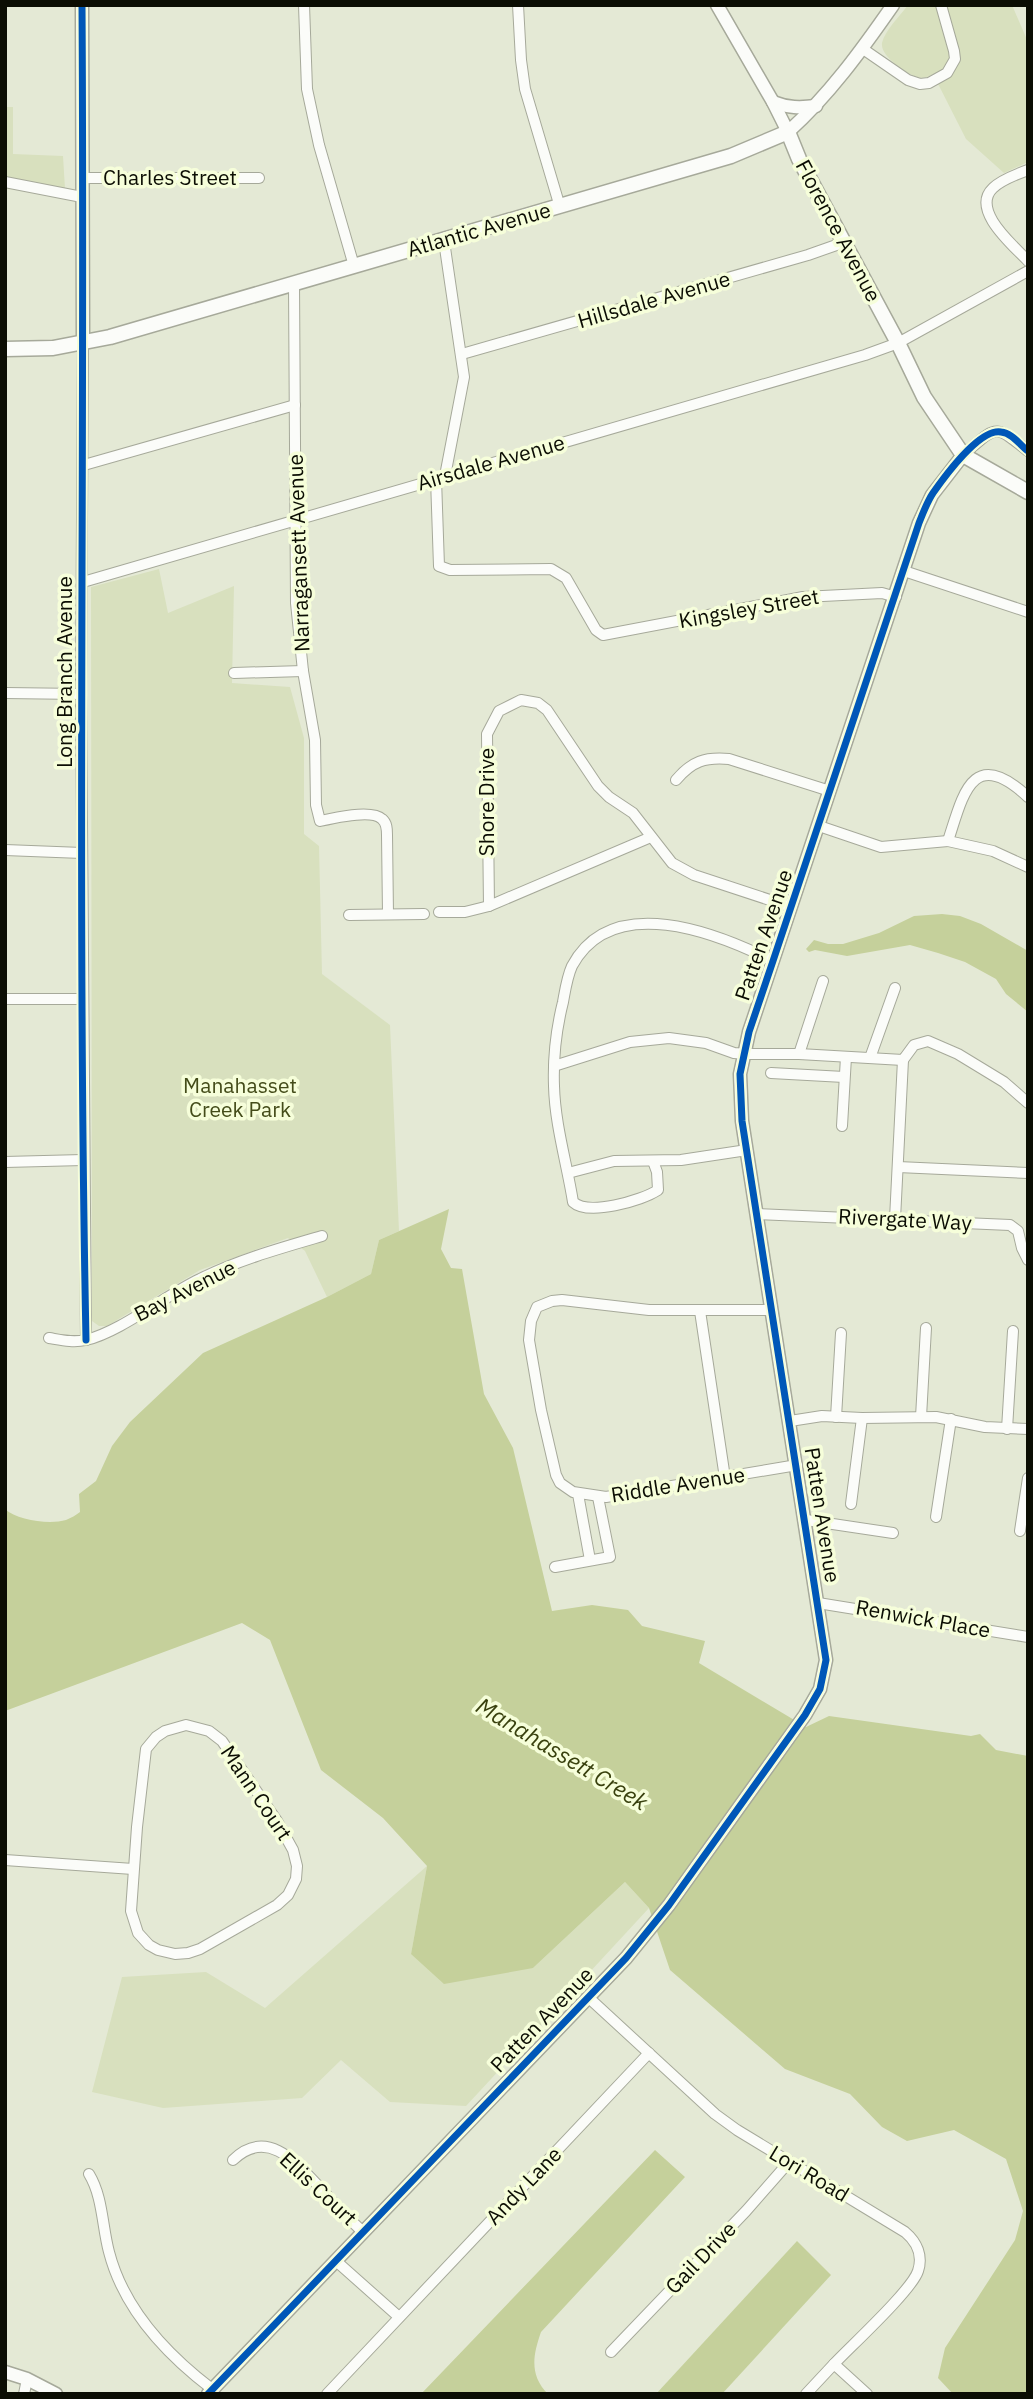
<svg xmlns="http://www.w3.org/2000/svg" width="1033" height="2399" font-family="'IBM Plex Sans',sans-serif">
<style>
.green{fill:#d8e0be}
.water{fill:#c5d09b}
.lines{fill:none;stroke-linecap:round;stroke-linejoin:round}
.minor-casing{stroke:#a6a99a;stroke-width:12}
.tertiary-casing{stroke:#a6a99a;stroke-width:15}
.secondary-casing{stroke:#a6a99a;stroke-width:17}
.minor{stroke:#fbfcf9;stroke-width:10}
.tertiary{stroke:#fbfcf9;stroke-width:12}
.secondary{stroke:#fbfcf9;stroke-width:14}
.cycleway-casing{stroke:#f6feda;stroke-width:11}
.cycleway{stroke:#0057b8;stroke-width:7}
.labels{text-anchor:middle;stroke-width:7;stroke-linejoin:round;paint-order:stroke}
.street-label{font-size:21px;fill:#0b0d03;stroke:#f6feda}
.park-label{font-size:21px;fill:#444c1a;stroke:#f6feda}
.water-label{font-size:23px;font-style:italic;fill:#39410e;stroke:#f6feda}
</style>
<rect width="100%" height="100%" fill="#e4e9d5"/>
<g class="green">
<path d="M908,5H1012L1028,42V162L1004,173L966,139L933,74C928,77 923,79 917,77C906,73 880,56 882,43C885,30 900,16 908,5Z"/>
<polygon points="5,107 13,107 13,154 63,156 65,189 5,177"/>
<polygon points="159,569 168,613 234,586 232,683 290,687 304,738 304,834 319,846 322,974 390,1025 399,1231 379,1240 371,1274 327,1297 305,1251 288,1238 200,1270 107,1326 99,1326 92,1321 91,587"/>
<polygon points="427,1866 411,1954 533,1968 625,1882 649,1908 466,2106 390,2102 341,2060 302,2098 163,2108 92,2092 122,1977 206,1972 265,2008"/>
</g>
<g class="water">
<polygon points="942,914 960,916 981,924 1028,951 1028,1012 1006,994 996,979 965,962 938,953 910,945 847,956 815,950 809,952 806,949 814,940 828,944 843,944 879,933 914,916"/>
<path d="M449,1209L441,1249L451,1268L462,1269L484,1394L513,1448L552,1611L592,1605L628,1610L642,1626L705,1641L699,1663L806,1727L829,1716L971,1736L980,1734L996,1750L1028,1756V2394H953L938,2378L945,2348L1015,2240L1023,2211L1006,2159L954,2130L907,2141L882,2127L850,2094L785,2069L670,1970L649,1908L625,1882L533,1968L444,1984L411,1954L427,1866L383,1818L321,1770L270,1640L242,1623L5,1711V1509C17,1520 49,1525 66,1520C71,1518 76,1515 80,1512L79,1494L96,1481L112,1446L130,1422L203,1353L327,1297L371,1274L379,1240Z"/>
<path d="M655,2150L685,2177L541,2332C533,2355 529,2375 548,2394H421Z"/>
<polygon points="797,2241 831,2275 722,2394 656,2394"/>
</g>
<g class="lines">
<g class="minor-casing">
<g id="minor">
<polyline points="304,5 307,89 319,145 354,266"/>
<polyline points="518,5 521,60 525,89 560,207"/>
<polyline points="863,49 908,80 920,84 929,83 947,73 955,59 954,51 941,5"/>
<path d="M1028,170C1017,174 1001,180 993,188C970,210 1014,246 1028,261"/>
<polyline points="82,178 259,178"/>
<polyline points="5,182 82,197"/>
<polyline points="444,241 464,377 445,476"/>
<path d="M294,283L296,603L303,671L315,740L316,805L320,821C333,818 372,809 382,819C387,823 387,829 387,835L388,914"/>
<polyline points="83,342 81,694 86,1340"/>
<polyline points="462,354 808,255 845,242"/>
<path d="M963,455C997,426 993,423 1028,451"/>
<polyline points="84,465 295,405"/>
<polyline points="436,479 439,566 450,570 551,569 566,578 596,630 603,635 803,597 882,593 896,597"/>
<polyline points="904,571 1028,612"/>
<polyline points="83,582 865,355 898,343 1028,271"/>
<polyline points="234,673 303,671"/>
<polyline points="5,693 81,694"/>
<path d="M676,780C692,761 705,757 729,759L830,791"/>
<path d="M1028,797C972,745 963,795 948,841L993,851L1028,867"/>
<polyline points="819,826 881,847 948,841"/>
<polyline points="5,850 82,853"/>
<polyline points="489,906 487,734 499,711 521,700 538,703 547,710 598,786 609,797 633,813 672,863 694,875 791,907"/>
<polyline points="439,912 465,912 489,906 651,837"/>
<polyline points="349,915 424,914"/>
<polyline points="5,999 83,999"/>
<polyline points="799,1054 823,981"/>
<polyline points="870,1058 895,988"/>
<polyline points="554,1066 630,1042 669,1038 706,1043 734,1053 746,1054 799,1054 903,1060 914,1045 928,1041 958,1054 1004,1082 1028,1103"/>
<polyline points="771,1073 844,1077"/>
<polyline points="842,1126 846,1057"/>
<path d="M653,1161L657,1172L658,1190C641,1201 588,1216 573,1202C567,1164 555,1125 554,1086C553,1058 556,1030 563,1002C565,991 567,977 572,966C612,891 717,933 773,961"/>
<polyline points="5,1162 83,1160"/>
<polyline points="898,1167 1028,1173"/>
<polyline points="568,1173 614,1161 681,1160 747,1150"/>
<polyline points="758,1214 1010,1225 1018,1231 1022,1248 1028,1260"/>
<polyline points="895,1219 903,1060"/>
<polyline points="772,1310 649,1310 562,1300 552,1301 537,1307 531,1321 529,1340 541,1410 556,1475 560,1483 573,1492 606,1497 797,1465"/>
<polyline points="700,1311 725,1478"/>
<path d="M49,1338C61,1340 73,1343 86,1340C120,1332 166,1295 200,1279C238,1260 281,1248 322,1236"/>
<polyline points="836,1417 841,1333"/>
<polyline points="921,1417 926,1328"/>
<polyline points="790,1421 822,1416 862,1418 936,1417 985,1427 1028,1429"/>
<polyline points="1007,1429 1013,1331"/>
<polyline points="578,1494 590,1560"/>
<polyline points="851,1504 862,1418"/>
<polyline points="936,1517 951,1419"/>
<polyline points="806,1520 893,1533"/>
<polyline points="1020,1531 1028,1478"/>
<polyline points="555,1567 610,1557 598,1497"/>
<polyline points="818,1603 1028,1637"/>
<polygon points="186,1725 209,1731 222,1741 277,1821 293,1850 297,1866 296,1879 288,1895 277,1905 200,1949 188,1953 175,1954 158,1950 149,1945 138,1933 131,1911 137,1827 146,1749 156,1737 165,1731"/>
<polyline points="5,1860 133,1869"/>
<path d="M589,1998L715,2114L737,2130L905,2232C917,2242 923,2256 918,2271C912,2290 851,2346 834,2364"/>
<path d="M233,2160C269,2125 300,2167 324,2192C336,2206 349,2219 363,2232"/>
<path d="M89,2174C103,2197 102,2226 109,2252C124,2310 166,2354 212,2389"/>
<polyline points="336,2261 399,2317"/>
<polyline points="611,2352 746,2211 789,2162"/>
<polyline points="24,2394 27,2379"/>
<polyline points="327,2394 649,2053"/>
<polyline points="806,2394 834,2364 867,2394"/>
</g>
</g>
<g class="tertiary-casing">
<g id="tertiary">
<polyline points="82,5 83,342"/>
<path d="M717,5L773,102L788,132C829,95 861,51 893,5"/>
<path d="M773,102C788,108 800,108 816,106"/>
<polyline points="5,2372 27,2379 56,2394"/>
<polyline points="208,2394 626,1958 669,1905 805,1715 820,1689 826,1660 742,1121 740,1074 749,1032 919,523 932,495 963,455"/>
</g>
</g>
<g class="secondary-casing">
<polyline id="secondary" points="5,349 53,348 110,337 731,156 788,132 799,159 898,343 924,397 963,455 1028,492"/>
</g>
<use href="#minor" class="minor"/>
<use href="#tertiary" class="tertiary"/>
<use href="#secondary" class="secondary"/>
<g class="cycleway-casing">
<g id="cycleway">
<path d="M82,5C85,450 77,895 86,1340"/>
<path d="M208,2394L626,1958L669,1905L805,1715L820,1689L826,1660L742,1121L740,1074L749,1032L773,961L919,523C923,513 927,502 933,493C945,476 980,428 1001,432C1012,433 1020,445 1028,451"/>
</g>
</g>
<use href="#cycleway" class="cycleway"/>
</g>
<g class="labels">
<g class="street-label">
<text x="170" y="185">Charles Street</text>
<text transform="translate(479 230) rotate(-16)" y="7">Atlantic Avenue</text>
<text transform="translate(838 231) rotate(62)" y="7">Florence Avenue</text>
<text transform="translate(654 300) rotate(-16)" y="7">Hillsdale Avenue</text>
<text transform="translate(491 463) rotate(-16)" y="7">Airsdale Avenue</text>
<text transform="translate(299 553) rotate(-92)" y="7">Narragansett Avenue</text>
<text transform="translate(749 609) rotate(-10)" y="7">Kingsley Street</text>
<text transform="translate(65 672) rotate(-90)" y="7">Long Branch Avenue</text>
<text transform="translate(487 802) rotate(-90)" y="7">Shore Drive</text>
<text transform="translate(764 935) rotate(-71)" y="7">Patten Avenue</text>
<text transform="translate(905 1220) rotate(3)" y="7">Rivergate Way</text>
<text transform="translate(185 1291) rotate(-27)" y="7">Bay Avenue</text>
<text transform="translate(678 1485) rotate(-9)" y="7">Riddle Avenue</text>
<text transform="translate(822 1515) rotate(81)" y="7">Patten Avenue</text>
<text transform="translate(923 1619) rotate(10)" y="7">Renwick Place</text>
<text transform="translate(256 1793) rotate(56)" y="7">Mann Court</text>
<text transform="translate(542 2020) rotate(-46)" y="7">Patten Avenue</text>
<text transform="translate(809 2174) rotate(31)" y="7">Lori Road</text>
<text transform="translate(524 2186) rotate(-46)" y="7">Andy Lane</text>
<text transform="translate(318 2189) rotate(43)" y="7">Ellis Court</text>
<text transform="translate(701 2258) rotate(-46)" y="7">Gail Drive</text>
</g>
<g class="park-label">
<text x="240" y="1093">Manahasset<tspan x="240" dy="24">Creek Park</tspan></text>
</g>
<g class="water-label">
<text transform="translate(562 1754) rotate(31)" y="8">Manahassett Creek</text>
</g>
</g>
<rect width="1033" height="2399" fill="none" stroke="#0b0d03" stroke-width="14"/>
</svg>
